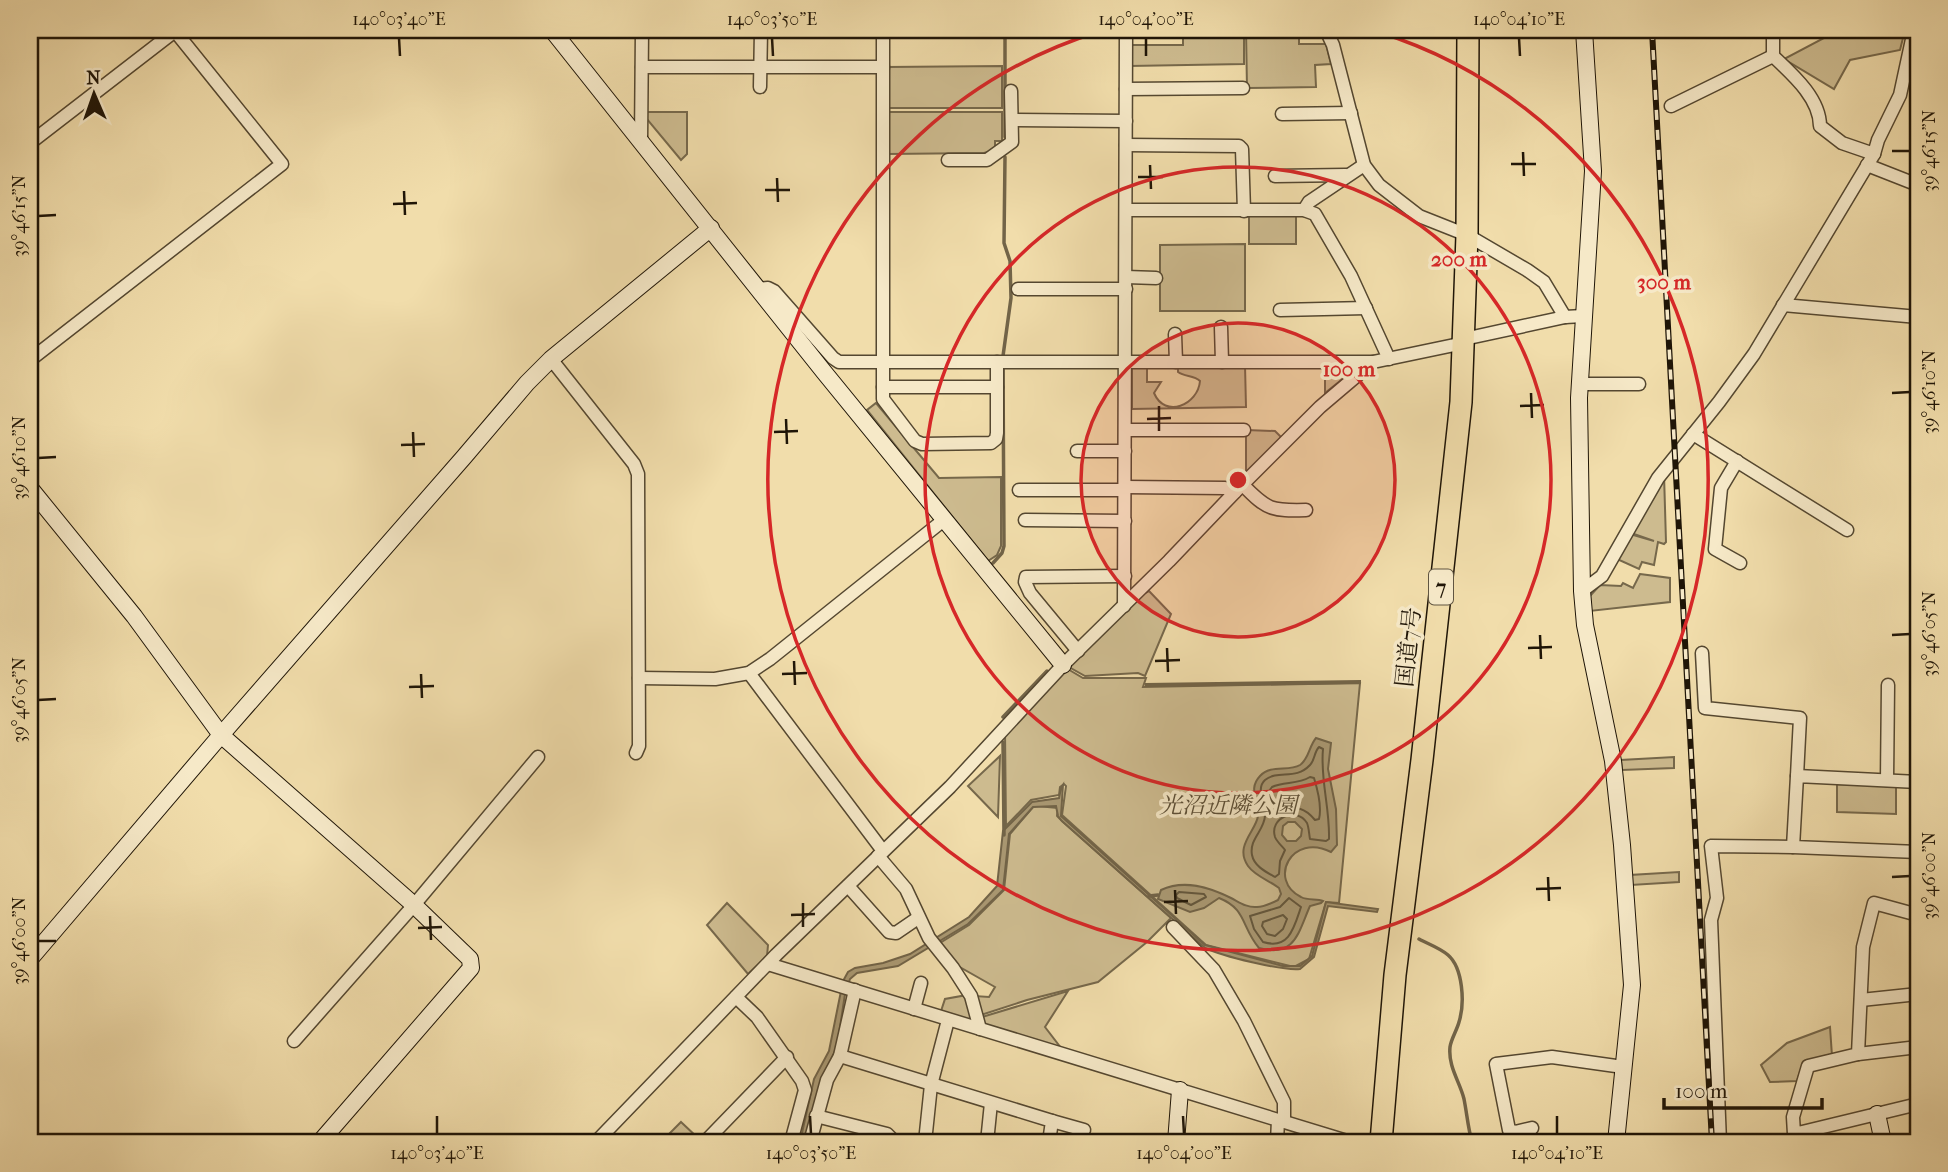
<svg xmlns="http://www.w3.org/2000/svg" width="1948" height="1172" font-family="'IM FELL French Canon','Noto Serif JP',serif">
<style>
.green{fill:#cdbb8f;stroke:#76684b;stroke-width:2}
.water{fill:#aa9973;stroke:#726448;stroke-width:2;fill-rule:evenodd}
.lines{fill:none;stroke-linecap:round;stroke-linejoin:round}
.shore{stroke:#64573d;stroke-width:2}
.stream{stroke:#726448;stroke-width:3.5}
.street-casing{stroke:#544730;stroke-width:15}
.secondary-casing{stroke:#1f1507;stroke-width:18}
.highway-casing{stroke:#1f1507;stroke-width:24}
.street{stroke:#f6e9c8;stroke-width:12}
.secondary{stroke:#f6e9c8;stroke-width:16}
.highway{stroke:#f1ddab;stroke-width:21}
.rail-casing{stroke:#1f1507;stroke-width:6}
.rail{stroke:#f6e9c8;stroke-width:3.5;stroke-dasharray:10;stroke-linecap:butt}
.ticks{fill:none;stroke:#1f1507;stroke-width:2.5}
.ring{fill:none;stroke:#d62828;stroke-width:3.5}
.labels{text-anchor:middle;stroke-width:7;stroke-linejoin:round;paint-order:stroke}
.shield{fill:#f6e9c8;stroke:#605541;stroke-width:2}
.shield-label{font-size:21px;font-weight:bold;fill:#1f1507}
.street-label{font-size:23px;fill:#1f1507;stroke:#f6e9c8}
.park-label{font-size:23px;font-style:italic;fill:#5c4f37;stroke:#f6e9c8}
.centre{fill:#d62828;stroke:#f6e9c8;stroke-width:3.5}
.ring-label{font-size:21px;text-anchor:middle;font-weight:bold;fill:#d62828;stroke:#f6e9c8;stroke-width:7;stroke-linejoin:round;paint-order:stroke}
.neatline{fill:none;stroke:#1f1507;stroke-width:2.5}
.ticks-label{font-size:18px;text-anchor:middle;fill:#1f1507}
</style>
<rect width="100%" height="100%" fill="#f1ddab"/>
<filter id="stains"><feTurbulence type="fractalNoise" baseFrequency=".00286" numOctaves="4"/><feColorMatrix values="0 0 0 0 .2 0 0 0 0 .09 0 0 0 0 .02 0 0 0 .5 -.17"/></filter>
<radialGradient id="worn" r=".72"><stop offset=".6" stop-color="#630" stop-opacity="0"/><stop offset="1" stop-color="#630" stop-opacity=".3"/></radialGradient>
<g class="green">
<polygon points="1183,30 1244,30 1244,64 1130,66 1130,45 1183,45"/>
<polygon points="1246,30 1299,30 1299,44 1326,44 1331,64 1315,65 1316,87 1247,88"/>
<polygon points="1839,30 1905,30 1900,50 1850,60 1834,89 1784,59"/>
<polygon points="1002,66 1002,108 887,108 887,67"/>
<polygon points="646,112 687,112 687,154 681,160 646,118"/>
<polygon points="887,112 1002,112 1002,141 995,141 995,150 984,153 887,154"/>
<polygon points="1296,213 1296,244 1249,244 1249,214"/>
<polygon points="1245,244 1245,311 1160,311 1160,245"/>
<path d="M1245,365L1246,407L1132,409V367H1147V382H1161L1154,393C1165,419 1198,405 1200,381C1194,375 1185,377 1178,372V367Z"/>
<polygon points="1360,365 1325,393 1325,366"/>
<polygon points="876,403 939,478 1001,477 1001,546 997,555 988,561 867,410"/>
<polygon points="1246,430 1275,431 1282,438 1246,473"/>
<polygon points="1664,474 1666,542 1664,544 1658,542 1654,565 1642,562 1639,569 1617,559 1630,534 1654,541 1631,533"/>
<polygon points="1640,574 1670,578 1670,602 1590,611 1589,597 1600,585 1621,586 1623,583 1633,588"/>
<polygon points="1149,591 1171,614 1145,676 1138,673 1085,676 1069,667 1143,594"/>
<polygon points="1066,668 1083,678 1146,678 1143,687 1360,683 1339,903 1326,902 1309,959 1294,967 1206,945 1062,815 1066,786 1064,784 1060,787 1059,795 1031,800 1006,826 1005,732"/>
<polygon points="1000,756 998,817 968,786"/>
<polygon points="1674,757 1674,768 1622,770 1621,760"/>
<polygon points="1837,784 1896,785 1896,814 1837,812"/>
<polygon points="1037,806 1058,808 1057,816 1062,821 1171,918 1147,942 1098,982 1027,1000 981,1015 975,996 989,997 995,987 958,966 940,943 969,925 1004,890 1010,834 1033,807"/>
<polygon points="1679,872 1679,882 1631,885 1630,875"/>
<polygon points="727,903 768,945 767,956 748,974 707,925"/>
<polygon points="1068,991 1045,1027 1061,1048 983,1025 982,1017"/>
<polygon points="967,995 973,1021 941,1011 945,999"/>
<polygon points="1830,1027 1832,1056 1803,1063 1797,1081 1770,1082 1761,1065 1787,1043"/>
<polygon points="681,1122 699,1139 695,1142 677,1142 669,1134"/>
</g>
<g class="water">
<polygon points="1360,681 1360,683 1146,686 1146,684"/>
<path d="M1316,738L1331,743L1328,769L1336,809L1337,845L1331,852C1292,832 1267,880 1301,897C1308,901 1317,898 1323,901L1321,903L1310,906C1298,933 1295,958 1259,948C1241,927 1247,909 1219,898L1204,908L1190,912L1158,899L1161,890C1184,879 1209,887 1231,898C1239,902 1247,908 1257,907C1264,907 1272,903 1278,900L1281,894L1279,888C1270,881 1255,876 1248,866C1234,846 1256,831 1258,816C1260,800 1247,790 1260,776C1271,764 1288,772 1300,765C1309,759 1309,746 1316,738ZM1288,822H1295L1302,829L1301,836L1296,841H1287L1282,835L1283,826Z"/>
<path d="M1063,785L1061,816L1205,945L1283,966H1300L1312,956L1326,902L1378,909L1377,912L1328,906L1314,957L1300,969C1282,971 1222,956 1205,948L1062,821L1058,816L1056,806L1033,807L1009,834L1003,890L968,924L898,966L857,973L850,979L845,994L837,1047L821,1080L805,1142H800L814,1079L829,1051L843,981L848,972L855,968L883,963L910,954L969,917L997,886L1003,831L1032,802L1059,798L1061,788Z"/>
</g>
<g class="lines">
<g class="shore">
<path d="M1319,747L1323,749C1320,779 1330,808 1329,839L1326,841L1310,839C1309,834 1309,828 1307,823C1296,806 1269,818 1275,837C1277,842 1282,846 1285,850L1280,861L1279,874L1275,877C1266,872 1254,866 1252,855C1249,839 1264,831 1265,816C1266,804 1255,789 1265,780C1279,769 1295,781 1310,765C1315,760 1314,752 1319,747Z"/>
<path d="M1310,777L1314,778C1318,791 1322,807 1319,819L1315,820C1302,804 1292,808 1275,808L1269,791L1272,787C1284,781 1297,785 1310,777Z"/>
<polygon points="1179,892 1204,894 1206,897 1191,905 1177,898 1176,895"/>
<path d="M1289,898L1301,907C1294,928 1289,950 1263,942L1254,929L1250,916L1280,907Z"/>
<polygon points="1283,915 1287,919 1283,929 1275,936 1267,934 1262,926 1263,922"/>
</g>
<g class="stream">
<polyline points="1005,137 1005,30"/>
<polyline points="1003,356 1011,298 1010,261 1004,243 1005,157"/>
<polyline points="993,563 1002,553 1004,546 1003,368"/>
<polyline points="1003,717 1047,671"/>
<polyline points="1003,742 1004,835"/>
<polyline points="1149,896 1158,895"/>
<path d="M1419,939C1428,944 1440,948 1448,955C1463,968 1465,1003 1459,1022C1457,1030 1451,1039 1450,1047C1448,1067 1460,1082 1464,1099C1467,1114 1468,1128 1472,1142"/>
</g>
<g class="street-casing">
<g id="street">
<polyline points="883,30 883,399 915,441 922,444 991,443 996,439 997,433 997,362"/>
<polyline points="1326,30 1333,45 1364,165 1379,185 1419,216 1467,235 1527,270 1544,282 1565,317"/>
<path d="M1773,30V56C1792,74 1820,98 1820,126L1842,143L1874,154"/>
<polyline points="642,67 883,67"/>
<polyline points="760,87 761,30"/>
<polyline points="1126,89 1243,88"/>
<polyline points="1671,106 1773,56"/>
<polyline points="1282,114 1351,113"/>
<polyline points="1012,120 1126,121"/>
<polyline points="641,141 642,30"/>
<polyline points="30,143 175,31 282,164 30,360"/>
<polyline points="1126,145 1239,146 1242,149 1244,211"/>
<polyline points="948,160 987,160 1012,142 1011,91"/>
<polyline points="1867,165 1918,185"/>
<polyline points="1275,176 1346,175"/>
<polyline points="1127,210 1304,210 1315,214 1351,276 1389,359"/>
<polyline points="1304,210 1309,202 1364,165"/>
<polyline points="1126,277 1156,278"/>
<polyline points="758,289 768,288 774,291 833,358 839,362 1373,362 1464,343"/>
<polyline points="1018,289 1126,289"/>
<polyline points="1783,305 1918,317"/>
<polyline points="1280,310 1366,308"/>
<polyline points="1221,327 1222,362"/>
<polyline points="1175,334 1176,362"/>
<polyline points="1464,339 1565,317 1583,316"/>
<polyline points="551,359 634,464 638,474 639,746 636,753"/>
<polyline points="1579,384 1639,384"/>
<polyline points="883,387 997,387"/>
<polyline points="1126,430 1244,430"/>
<polyline points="1693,434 1847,530"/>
<polyline points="1077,451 1125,451"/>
<polyline points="1737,461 1721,488 1715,549 1740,563"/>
<path d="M1243,485C1267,510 1272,511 1306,510"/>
<polyline points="1125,487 1225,488 1235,492"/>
<polyline points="1019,490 1125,490"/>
<polyline points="1025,520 1125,521"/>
<polyline points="1582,591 1602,576 1658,478 1719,402 1754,354 1874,154 1878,140 1900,95 1914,30"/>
<polyline points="1124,606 1126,30"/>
<polyline points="1078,651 1030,593 1025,582 1026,577 1125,576"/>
<polyline points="1702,653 1705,708 1800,718 1797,776"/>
<polyline points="749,673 883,851"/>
<polyline points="639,678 715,679 749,673 770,659 945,519"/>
<polyline points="1887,780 1888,685"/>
<polyline points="1918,782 1797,776 1793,847 1918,852"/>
<polyline points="878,856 906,889 929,938 953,968 971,996 980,1029"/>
<polyline points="848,886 889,932 896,933 915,920"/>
<polyline points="1918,915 1874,903 1863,947 1858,1054 1808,1066 1793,1117 1794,1134 1918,1104"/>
<polyline points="1173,927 1214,970 1244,1021 1284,1102 1284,1122"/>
<polyline points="768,964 1350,1142"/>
<polyline points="736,997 757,1017 802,1081 805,1090 791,1142"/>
<polyline points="1861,1000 1918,994 1918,991"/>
<polyline points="914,1009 921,983"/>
<polyline points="294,1041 414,905 538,757"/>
<polyline points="1858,1054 1918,1047"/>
<polyline points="840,1056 1052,1121 1049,1142"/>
<polyline points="816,1116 887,1134 892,1139 892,1142"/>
<polyline points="1052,1121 1084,1130"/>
<polyline points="1532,1128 1515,1132 1509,1130 1496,1064 1552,1057 1623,1067"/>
<polyline points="596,1142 776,955 950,787 1063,665 1169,561 1235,492 1320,407 1373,362"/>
<polyline points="705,1142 787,1057"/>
<polyline points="810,1142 827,1080 840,1056 855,990"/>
<polyline points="925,1142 931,1085 948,1020"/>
<polyline points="987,1142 991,1103"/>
<polyline points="1277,1142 1278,1120"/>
<polyline points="1720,1142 1711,920 1717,898 1711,846 1793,847"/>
</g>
</g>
<g class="secondary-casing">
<g id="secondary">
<polyline points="552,30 824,372 1063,665"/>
<polyline points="1584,30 1593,171 1579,398 1582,591 1585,625 1613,761 1622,845 1632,985 1616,1142"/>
<polyline points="175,31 176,30"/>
<polyline points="30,488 134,616 221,735 414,905 470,959 471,968 320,1142"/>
<polyline points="30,959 221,735 464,457 527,383 551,359 711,228"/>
<polyline points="1877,1114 1883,1142"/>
<polyline points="1176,1142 1180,1090"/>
</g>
</g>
<g class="highway-casing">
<polyline id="highway" points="1381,1142 1395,975 1422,760 1461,402 1467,235 1468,30"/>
</g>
<use href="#street" class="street"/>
<use href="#secondary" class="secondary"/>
<use href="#highway" class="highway"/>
<g class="rail-casing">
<polyline id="rail" points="1652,30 1712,1142"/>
</g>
<use href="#rail" class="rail"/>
</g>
<path class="ticks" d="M399,38L400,56M772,38L773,56M1146,38V56M1519,38L1520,56M1892,151H1910M1523,152L1524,176M1511,164H1536M1150,165L1151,189M1138,177H1163M777,178L778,202M765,190H790M404,191L405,215M393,204L417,203M38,216L56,215M1531,393L1532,418M1892,393L1910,392M1159,406V431M1520,406L1544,405M786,419L787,444M1147,419L1171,418M413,432L414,457M774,432L798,431M401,445L425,444M38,458L56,457M1540,635L1541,659M1892,635L1910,634M1167,648L1168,672M1528,648L1552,647M794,661L795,685M1155,661L1180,660M421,674L422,698M782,674L807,673M409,687L434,686M38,700L56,699M1548,877L1549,901M1892,877L1910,876M1536,889L1561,888M1175,890L1176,914M1164,902L1188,901M803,903V927M791,915L815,914M430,916L431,940M418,928L442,927M38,941H56M437,1116V1134M810,1116L811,1134M1183,1116L1184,1134M1557,1116V1134"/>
<circle cx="1238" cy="480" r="157" fill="#d62828" fill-opacity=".12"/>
<g class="ring">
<circle cx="1238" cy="480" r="157"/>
<circle cx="1238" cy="480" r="313"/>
<path d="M1375 31A470 470 0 1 1 1101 31"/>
</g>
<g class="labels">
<rect class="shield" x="1429" y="569.5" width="24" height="35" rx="5"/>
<g class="shield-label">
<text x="1441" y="594">7</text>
</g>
<g class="street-label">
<text transform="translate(1408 647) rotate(-84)" y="8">国道7号</text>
</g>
<g class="park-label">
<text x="1228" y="813">光沼近隣公園</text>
</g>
</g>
<circle cx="1238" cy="480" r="10" class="centre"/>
<g class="ring-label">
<text x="1459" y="266">200 m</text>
<text x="1664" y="289">300 m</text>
<text x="1349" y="376">100 m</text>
</g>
<rect width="1948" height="1172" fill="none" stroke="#f1ddab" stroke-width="77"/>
<g transform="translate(94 94) rotate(358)" stroke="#f6e9c8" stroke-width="5" paint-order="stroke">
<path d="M0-5L12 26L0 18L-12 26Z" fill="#1f1507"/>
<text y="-10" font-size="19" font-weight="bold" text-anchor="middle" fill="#1f1507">N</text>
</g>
<path d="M1664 1098v10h158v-10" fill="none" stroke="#1f1507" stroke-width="3.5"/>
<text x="1675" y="1098" font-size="21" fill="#1f1507" stroke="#f6e9c8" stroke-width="5" paint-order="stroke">100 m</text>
<rect x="38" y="38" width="1872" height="1096" class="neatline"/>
<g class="ticks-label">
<text x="399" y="25">140°03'40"E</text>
<text x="772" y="25">140°03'50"E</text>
<text x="1146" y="25">140°04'00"E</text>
<text x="1519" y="25">140°04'10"E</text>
<text transform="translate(1929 151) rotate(-90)" y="6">39°46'15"N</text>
<text transform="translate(19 216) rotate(-90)" y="6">39°46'15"N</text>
<text transform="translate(1929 392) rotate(-90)" y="6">39°46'10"N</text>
<text transform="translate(19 458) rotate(-90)" y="6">39°46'10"N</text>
<text transform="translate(1929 634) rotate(-90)" y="6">39°46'05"N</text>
<text transform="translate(19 700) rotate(-90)" y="6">39°46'05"N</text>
<text transform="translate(1929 876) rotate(-90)" y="6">39°46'00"N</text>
<text transform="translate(19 941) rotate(-90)" y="6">39°46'00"N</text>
<text x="437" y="1159">140°03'40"E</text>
<text x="811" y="1159">140°03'50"E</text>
<text x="1184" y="1159">140°04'00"E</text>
<text x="1557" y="1159">140°04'10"E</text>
</g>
<rect width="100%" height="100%" filter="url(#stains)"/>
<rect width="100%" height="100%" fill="url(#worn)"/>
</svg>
